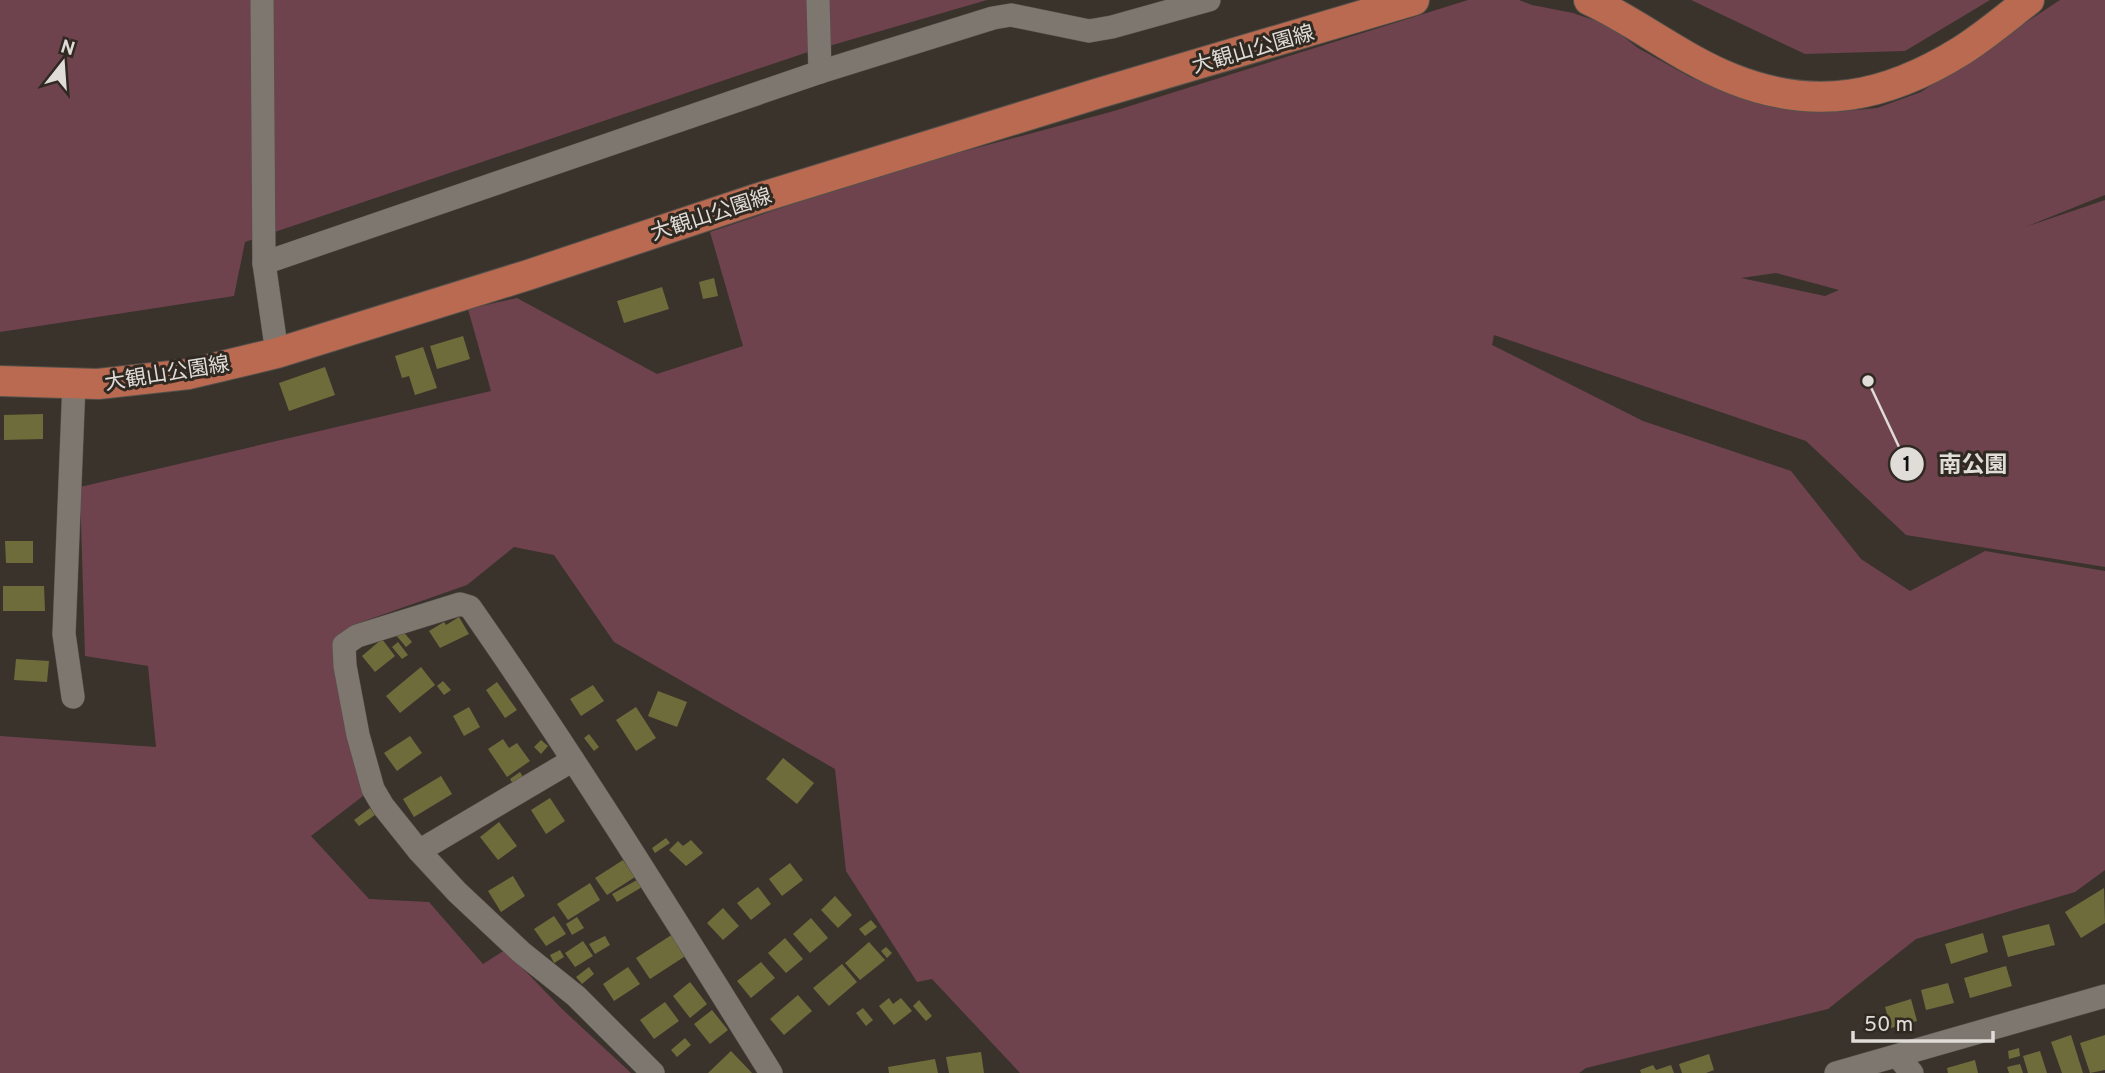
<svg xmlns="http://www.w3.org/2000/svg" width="2105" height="1073" font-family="Overpass,'Noto Sans JP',sans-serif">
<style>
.green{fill:#6f434e;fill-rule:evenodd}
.building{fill:#6f6c3c}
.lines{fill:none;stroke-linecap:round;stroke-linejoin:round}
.minor-casing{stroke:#56514b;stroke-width:24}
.major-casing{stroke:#56514b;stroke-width:32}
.minor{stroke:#7e776f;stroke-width:23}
.major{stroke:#b96a50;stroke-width:30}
.labels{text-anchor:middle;stroke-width:6;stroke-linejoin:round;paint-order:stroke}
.street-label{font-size:21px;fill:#e0dcd7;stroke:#2f2922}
.leader{fill:none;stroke:#e0dcd7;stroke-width:2.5}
.callout-dot{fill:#e0dcd7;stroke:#2f2922;stroke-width:2.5}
.mark-label{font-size:21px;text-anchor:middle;font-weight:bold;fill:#111}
.callout-label{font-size:23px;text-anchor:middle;font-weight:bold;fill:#e0dcd7;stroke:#2f2922;stroke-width:6;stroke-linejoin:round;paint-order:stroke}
</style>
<rect width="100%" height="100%" fill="#39332c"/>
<g class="green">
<polygon points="0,0 987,0 805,53 245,242 234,296 0,332"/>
<path d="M1468,0H1519L1532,5L1573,13L1608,25L1638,48L1690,77L1726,92L1807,109L1835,112L1877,108L1921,92L2060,0H2105V195L2025,227L2105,200V567L1906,535L1806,441L1494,335L1492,345L1643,421L1791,471L1861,559L1910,591L1985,551L2105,571V870L2075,892L1916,939L1828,1009L1586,1068L1579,1073H1020L932,979L917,982L846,871L835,769L614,642L554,555L514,547L467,585L353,625L339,635L349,736L363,796L311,836L369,899L429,902L483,964L505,950L562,1009L631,1073H0V736L156,747L148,666L85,656L80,487L491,391L468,309L517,298L657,374L743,346L710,232L895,170L1114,111ZM1776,273L1839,290L1825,296L1741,278Z"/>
<polygon points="1691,0 1990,0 1905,51 1805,54"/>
</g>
<g class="building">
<polygon points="714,278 718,296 703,299 699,282"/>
<polygon points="662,287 669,309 624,323 617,301"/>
<polygon points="463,336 470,359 437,369 430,346"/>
<polygon points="423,347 437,388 415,395 409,376 402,378 395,356"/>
<polygon points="325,367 335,395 289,411 279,383"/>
<polygon points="43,414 43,439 4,440 4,415"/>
<polygon points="5,541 33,541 33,563 6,563"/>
<polygon points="3,586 44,586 45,611 3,611"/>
<polygon points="459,617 469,634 440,648 429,631 444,622 446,625"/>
<polygon points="401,629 412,642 406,647 395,634"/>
<polygon points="382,639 395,656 375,672 362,656"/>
<polygon points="398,642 408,655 402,659 392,647"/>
<polygon points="16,659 49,661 47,682 14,680"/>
<polygon points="421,667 435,685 400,713 386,696"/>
<polygon points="443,681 451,690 444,695 437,686"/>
<polygon points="497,682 517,710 505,718 486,690"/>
<polygon points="593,685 604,701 581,716 570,699"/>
<polygon points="658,691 687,702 677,727 648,716"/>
<polygon points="469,707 480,727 464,736 453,716"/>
<polygon points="636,707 656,738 636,751 616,720"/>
<polygon points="589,734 599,747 594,751 584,738"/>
<polygon points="410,736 422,753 397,771 384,753"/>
<polygon points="503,739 509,748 517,743 530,761 507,777 488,749"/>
<polygon points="541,740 548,746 541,754 534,747"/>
<polygon points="783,758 814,783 797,804 766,779"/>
<polygon points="520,772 523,777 513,784 510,779"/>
<polygon points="441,776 452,794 414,817 403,799"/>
<polygon points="550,798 565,821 546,834 531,810"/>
<polygon points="370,808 375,815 359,826 354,820"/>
<polygon points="499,822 517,846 498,860 480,837"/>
<polygon points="666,838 670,843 655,853 652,848"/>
<polygon points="691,840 703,853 686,866 669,850 678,841 683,846"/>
<polygon points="623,860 635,877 607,895 595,878"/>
<polygon points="790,863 803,880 782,896 769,879"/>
<polygon points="513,876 525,896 501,912 488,891"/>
<polygon points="637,880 642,887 617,902 612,894"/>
<polygon points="590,883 600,900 568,920 557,904"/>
<polygon points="758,887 771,904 751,920 737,903"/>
<polygon points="2104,888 2105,923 2081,938 2065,912"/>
<polygon points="835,896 852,915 838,928 821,910"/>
<polygon points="723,908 739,926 723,940 707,923"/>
<polygon points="554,916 566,934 546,946 534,929"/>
<polygon points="577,917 584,928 572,935 566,924"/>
<polygon points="811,918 828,938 810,953 793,934"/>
<polygon points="871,920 877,927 865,936 859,929"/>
<polygon points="2049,924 2055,945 2008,957 2002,936"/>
<polygon points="1983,933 1988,952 1951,964 1945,944"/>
<polygon points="673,934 687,955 650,979 636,958"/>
<polygon points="605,936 610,945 595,954 589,944"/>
<polygon points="785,938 803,959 786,973 768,953"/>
<polygon points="583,941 593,956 575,967 565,953"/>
<polygon points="869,942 885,960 860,980 845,963"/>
<polygon points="886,947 892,953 887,958 881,951"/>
<polygon points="560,950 564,957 554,963 550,955"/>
<polygon points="761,962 775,978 751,998 737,981"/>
<polygon points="842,964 857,982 829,1006 813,988"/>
<polygon points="2006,966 2012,986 1970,998 1964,978"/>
<polygon points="589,967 594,974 582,984 576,977"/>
<polygon points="628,967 640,984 614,1001 603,984"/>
<polygon points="690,982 707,1004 690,1018 673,996"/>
<polygon points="1948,983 1954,1003 1926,1010 1921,990"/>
<polygon points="798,995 812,1011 784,1035 770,1019"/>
<polygon points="889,998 893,1004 901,998 912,1011 894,1025 879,1006"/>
<polygon points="1911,999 1917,1021 1891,1028 1885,1007"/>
<polygon points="919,1000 932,1016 926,1021 913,1006"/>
<polygon points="665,1002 679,1021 654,1039 640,1020"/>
<polygon points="863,1008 873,1020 866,1026 856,1013"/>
<polygon points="712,1010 728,1030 710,1044 694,1024"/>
<polygon points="2071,1035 2083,1073 2062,1073 2051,1042"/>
<polygon points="2105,1035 2105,1070 2090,1073 2080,1043"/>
<polygon points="685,1038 691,1045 677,1057 671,1050"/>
<polygon points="2019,1048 2020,1056 2009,1059 2008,1051"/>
<polygon points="731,1051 752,1073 708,1073"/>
<polygon points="2040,1051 2047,1073 2028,1073 2023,1056"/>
<polygon points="981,1052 984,1073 949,1073 946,1057"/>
<polygon points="1709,1054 1714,1070 1706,1073 1682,1073 1679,1064"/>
<polygon points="935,1059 938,1073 889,1073 888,1067"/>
<polygon points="1975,1060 1978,1073 1948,1073 1947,1068"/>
<polygon points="2020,1064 2023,1073 2009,1073 2007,1067"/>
<polygon points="1653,1065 1656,1070 1671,1065 1674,1073 1641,1073 1640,1070"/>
</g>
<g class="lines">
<g class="minor-casing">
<g id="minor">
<polyline points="262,0 264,263 277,353"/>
<polyline points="818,0 820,72"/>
<polyline points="264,263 820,72 993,18 1011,15 1089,31 1112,27 1209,0"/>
<polyline points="73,697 64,634 74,383"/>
<polyline points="419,851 573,760"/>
<polyline points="1897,1056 1912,1073"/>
<path d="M653,1073L576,996L521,952L457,892L419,851L383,806L373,789L358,735L345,666L344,645L357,636L460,604L470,607C576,759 673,916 771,1073"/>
<polyline points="1836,1073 2105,996"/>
</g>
</g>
<g class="major-casing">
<g id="major">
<path d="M1589,0C1638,23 1682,59 1733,79C1816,112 1887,97 1961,51C1985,36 2007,17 2029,0"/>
<polyline points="0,381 98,384 189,374 277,353 528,275 756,199 1096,94 1414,0"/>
</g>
</g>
<use href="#minor" class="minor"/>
<use href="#major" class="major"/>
</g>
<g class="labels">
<g class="street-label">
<text transform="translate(1253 49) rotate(-16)" y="7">大観山公園線</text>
<text transform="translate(711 214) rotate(-18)" y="7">大観山公園線</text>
<text transform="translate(167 373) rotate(-9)" y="7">大観山公園線</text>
</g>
</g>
<path class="leader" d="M1868 381L1907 464"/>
<g class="callout-dot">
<circle cx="1868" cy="381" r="7"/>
<circle cx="1907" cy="464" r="18"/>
</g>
<g class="mark-label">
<text x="1907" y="471">1</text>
</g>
<g class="callout-label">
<text x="1973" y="472">南公園</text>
</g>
<g transform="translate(63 63) rotate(17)" stroke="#2f2922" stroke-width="5" paint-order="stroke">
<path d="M0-5L12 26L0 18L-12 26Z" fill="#e0dcd7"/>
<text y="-10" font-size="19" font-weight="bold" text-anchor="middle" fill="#e0dcd7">N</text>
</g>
<path d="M1853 1031v10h140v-10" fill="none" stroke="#e0dcd7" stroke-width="3.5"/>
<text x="1864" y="1031" font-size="21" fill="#e0dcd7" stroke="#2f2922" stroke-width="5" paint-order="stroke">50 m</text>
</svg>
